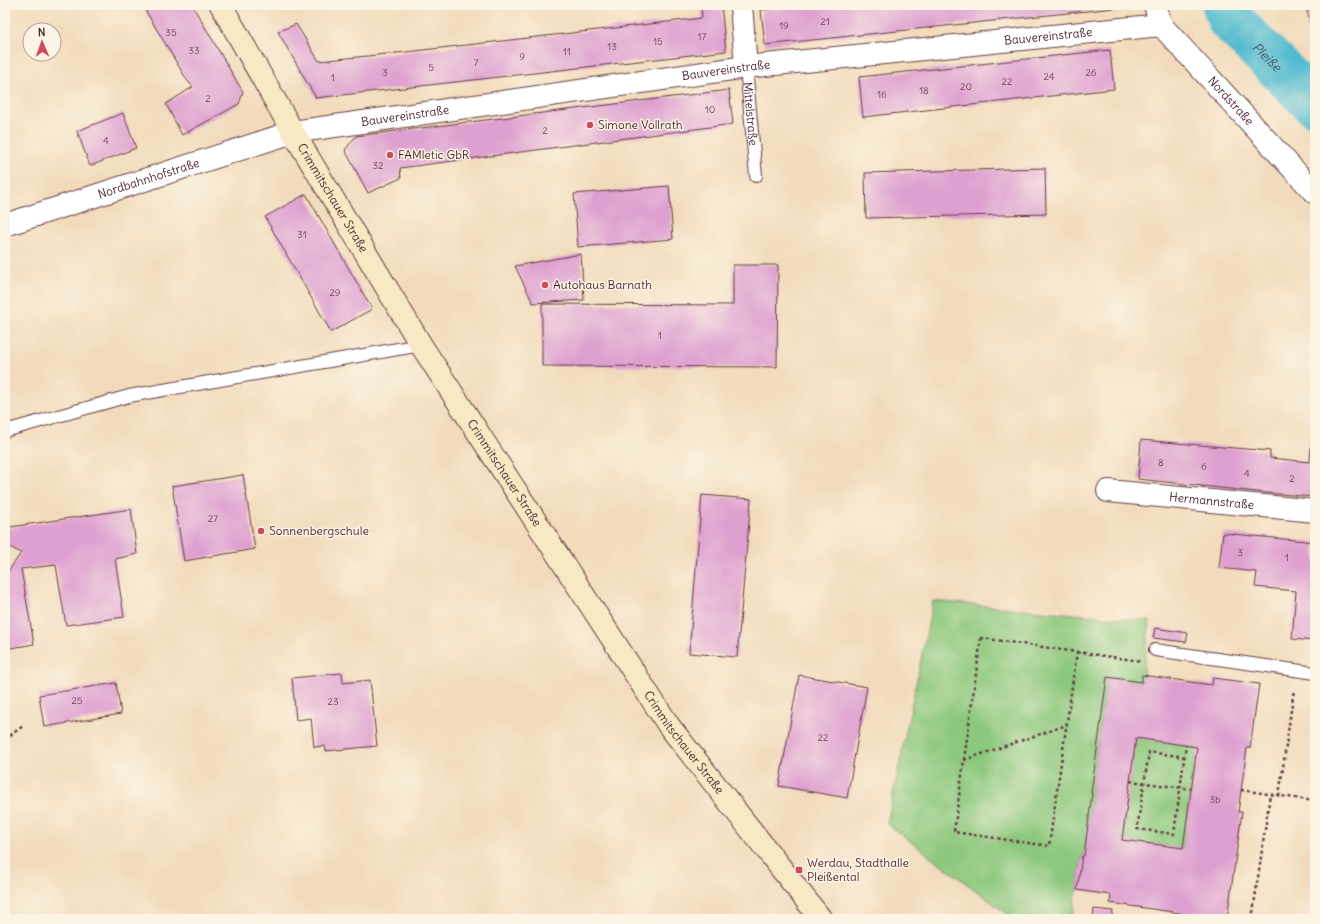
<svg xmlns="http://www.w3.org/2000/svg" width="1320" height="924" font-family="Delius,sans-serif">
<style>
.green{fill:#8cc87d;stroke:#6b7454}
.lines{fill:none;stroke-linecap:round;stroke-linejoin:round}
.river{stroke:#52bbcf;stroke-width:46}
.building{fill:#dea0d0;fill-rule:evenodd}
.lane-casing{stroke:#633b41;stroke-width:14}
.street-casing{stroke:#633b41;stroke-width:24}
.secondary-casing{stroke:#633b41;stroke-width:24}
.path{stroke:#633b41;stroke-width:2.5;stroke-dasharray:3 3;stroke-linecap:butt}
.lane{stroke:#fff;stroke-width:12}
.street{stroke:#fff;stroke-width:22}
.secondary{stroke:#f6e9c3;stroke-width:22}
.poi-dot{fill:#d1495b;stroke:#fcf5e5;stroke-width:1.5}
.labels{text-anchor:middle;stroke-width:3;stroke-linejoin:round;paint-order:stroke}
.number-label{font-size:10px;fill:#6f3f54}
.street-label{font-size:12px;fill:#4a1f2b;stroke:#fcf5e5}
.poi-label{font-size:12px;fill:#4a1f2b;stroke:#fcf5e5;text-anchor:start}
.water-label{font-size:13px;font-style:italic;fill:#4d5664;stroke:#fcf5e5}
</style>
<rect width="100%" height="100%" fill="#fcf5e5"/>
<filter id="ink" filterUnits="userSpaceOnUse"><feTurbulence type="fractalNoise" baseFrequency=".025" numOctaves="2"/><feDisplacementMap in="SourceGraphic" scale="8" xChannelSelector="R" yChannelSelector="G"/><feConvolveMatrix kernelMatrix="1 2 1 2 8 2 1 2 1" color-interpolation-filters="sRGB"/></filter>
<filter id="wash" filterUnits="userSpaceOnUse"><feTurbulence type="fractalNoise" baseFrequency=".012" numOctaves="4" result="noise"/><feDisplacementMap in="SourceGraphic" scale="16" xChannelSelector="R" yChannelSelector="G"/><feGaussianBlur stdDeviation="0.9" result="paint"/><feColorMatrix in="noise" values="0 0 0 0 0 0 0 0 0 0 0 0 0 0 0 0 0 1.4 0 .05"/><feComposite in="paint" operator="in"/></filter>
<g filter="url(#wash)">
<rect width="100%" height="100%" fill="#f2dbbc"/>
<g class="green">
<polygon points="933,601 1150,621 1142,682 1107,677 1091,792 1092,793 1084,856 1082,856 1072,919 1014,919 887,824"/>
<polygon points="1136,738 1197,747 1183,848 1122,840"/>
</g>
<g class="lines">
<path class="river" id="s1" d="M1225,5L1230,20L1315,104"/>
</g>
<g id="blocks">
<g class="building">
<polygon points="142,5 192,5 243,92 239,104 182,135 166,104 193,87 187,80"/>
<polygon points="701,5 721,5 726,51 316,98 278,32 296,24 319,61 406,52 702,18"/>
<polygon points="804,5 1134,5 1134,6 765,45 761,10"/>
<polygon points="1305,5 1315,5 1315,37"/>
<polygon points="1110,50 1114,89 863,117 859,77"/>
<polygon points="729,90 733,124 400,168 401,178 368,193 345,150 356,136"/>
<polygon points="123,113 136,148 90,166 77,131"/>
<polygon points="1045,168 1046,214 866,218 865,173"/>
<polygon points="669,186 673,239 578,247 574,194"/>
<polygon points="306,194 372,309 331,332 265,217"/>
<polygon points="581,254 584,300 533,303 515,266"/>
<polygon points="733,265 778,265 777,367 542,366 542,304 733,305"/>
<polygon points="1314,398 1315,398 1315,497 1267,493 1138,479 1141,440 1270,451 1270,458 1310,462"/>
<polygon points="243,475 255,549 184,561 172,486"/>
<polygon points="702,495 751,499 737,657 689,653"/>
<polygon points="131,509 137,554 115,559 124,617 66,625 56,565 21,569 34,644 5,649 5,576 21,553 5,544 5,535 10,527"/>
<polygon points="1223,533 1315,542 1315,641 1292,639 1296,591 1255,587 1257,572 1219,568"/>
<polygon points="1155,628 1188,633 1186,642 1153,638"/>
<polygon points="342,673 343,683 370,680 377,746 326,751 325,746 314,747 311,718 296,720 292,678"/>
<polygon points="799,675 867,687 847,798 779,786"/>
<path d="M1142,675L1212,685L1213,678L1259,684L1250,748H1247L1238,812H1242L1227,919H1179L1180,913L1110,903L1111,895L1077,890L1082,856H1084L1092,793H1091L1107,677L1142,682ZM1136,738L1197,747L1183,848L1122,840Z"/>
<polygon points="116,683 121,714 44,727 39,695"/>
<polygon points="1094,909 1113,911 1112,919 1093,919"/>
</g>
</g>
</g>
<g filter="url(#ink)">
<use href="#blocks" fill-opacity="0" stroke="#633b41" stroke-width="1"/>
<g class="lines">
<g class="lane-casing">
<g id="lane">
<path id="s2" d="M746,67L756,176"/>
<polyline points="5,431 129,396 421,345"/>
<polyline points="1155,650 1315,673"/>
</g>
</g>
<g class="street-casing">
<g id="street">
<polyline points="741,5 746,67"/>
<path id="s3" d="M1155,5L1161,25L1315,193"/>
<path id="s4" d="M5,225L293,132L746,67L1161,25"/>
<path id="s5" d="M1108,491L1315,511"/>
</g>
</g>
<g class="secondary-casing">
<g id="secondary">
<path id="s6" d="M221,5L293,132L421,345L669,726L821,919"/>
</g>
</g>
<g class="path">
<polygon points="981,638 1077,652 1049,846 954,832"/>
<polyline points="1077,652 1140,661"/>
<polyline points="5,739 23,726"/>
<path d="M1185,757L1149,752L1137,829L1174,834C1178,804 1182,775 1186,745"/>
<polyline points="964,760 1067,725"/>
<polyline points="1130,781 1191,789"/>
<polyline points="1241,790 1315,801"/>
<polyline points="1279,796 1294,689"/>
<polyline points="1252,919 1270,795"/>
</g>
<use href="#lane" class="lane"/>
<use href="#street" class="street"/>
<use href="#secondary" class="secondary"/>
</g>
</g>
<g class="poi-dot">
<circle cx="590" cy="125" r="4"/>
<circle cx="390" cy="155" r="4"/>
<circle cx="545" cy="285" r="4"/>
<circle cx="261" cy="531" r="4"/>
<rect x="795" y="866" width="8" height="8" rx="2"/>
</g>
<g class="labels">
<g class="number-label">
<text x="825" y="25">21</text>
<text x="784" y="29">19</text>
<text x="171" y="36">35</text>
<text x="702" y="40">17</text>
<text x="658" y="45">15</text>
<text x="612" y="50">13</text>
<text x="194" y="54">33</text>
<text x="567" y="55">11</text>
<text x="522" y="60">9</text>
<text x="476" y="66">7</text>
<text x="431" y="71">5</text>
<text x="385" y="76">3</text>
<text x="1091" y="76">26</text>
<text x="1049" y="80">24</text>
<text x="333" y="81">1</text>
<text x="1007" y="85">22</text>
<text x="966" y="90">20</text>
<text x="924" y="94">18</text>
<text x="882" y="98">16</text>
<text x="208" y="102">2</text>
<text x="710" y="113">10</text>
<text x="545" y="134">2</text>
<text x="106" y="144">4</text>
<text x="378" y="169">32</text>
<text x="302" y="238">31</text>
<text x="335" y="296">29</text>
<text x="660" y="339">1</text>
<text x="1161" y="466">8</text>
<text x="1204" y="470">6</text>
<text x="1247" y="477">4</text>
<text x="1292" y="482">2</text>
<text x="213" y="522">27</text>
<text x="1240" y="556">3</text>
<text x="1287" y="561">1</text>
<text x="77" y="704">25</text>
<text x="333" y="705">23</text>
<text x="823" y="741">22</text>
<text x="1215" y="803">3b</text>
</g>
<g class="street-label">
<text dy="4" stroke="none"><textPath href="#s4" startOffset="1064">Bauvereinstraße</textPath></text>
<text dy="4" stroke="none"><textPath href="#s4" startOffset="740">Bauvereinstraße</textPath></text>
<text dy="4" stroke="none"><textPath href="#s3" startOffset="124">Nordstraße</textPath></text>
<text dy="4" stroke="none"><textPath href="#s2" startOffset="47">Mittelstraße</textPath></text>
<text dy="4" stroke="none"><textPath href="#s4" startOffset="416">Bauvereinstraße</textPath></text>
<text dy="4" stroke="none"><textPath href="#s4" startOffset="151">Nordbahnhofstraße</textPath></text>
<text dy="4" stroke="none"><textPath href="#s6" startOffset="223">Crimmitschauer Straße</textPath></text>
<text dy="4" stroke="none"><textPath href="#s6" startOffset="547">Crimmitschauer Straße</textPath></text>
<text dy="4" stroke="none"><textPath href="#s5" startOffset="104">Hermannstraße</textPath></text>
<text dy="4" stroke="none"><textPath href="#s6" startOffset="871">Crimmitschauer Straße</textPath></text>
</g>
<g class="poi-label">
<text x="598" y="129">Simone Vollrath</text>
<text x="398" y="159">FAMletic GbR</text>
<text x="553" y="289">Autohaus Barnath</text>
<text x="269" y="535">Sonnenbergschule</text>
<text x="807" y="867">Werdau, Stadthalle<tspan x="807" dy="14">Pleißental</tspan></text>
</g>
<g class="water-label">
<text dy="5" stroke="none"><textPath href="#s1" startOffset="68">Pleiße</textPath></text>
</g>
</g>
<rect width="1320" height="924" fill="none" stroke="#fcf5e5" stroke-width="20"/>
<g transform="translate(42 42) rotate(358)"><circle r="19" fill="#fcf5e5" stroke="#b59f9b"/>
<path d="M0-3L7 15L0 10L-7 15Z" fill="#d1495b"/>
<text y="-6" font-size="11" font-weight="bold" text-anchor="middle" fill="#4a1f2b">N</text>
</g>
</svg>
